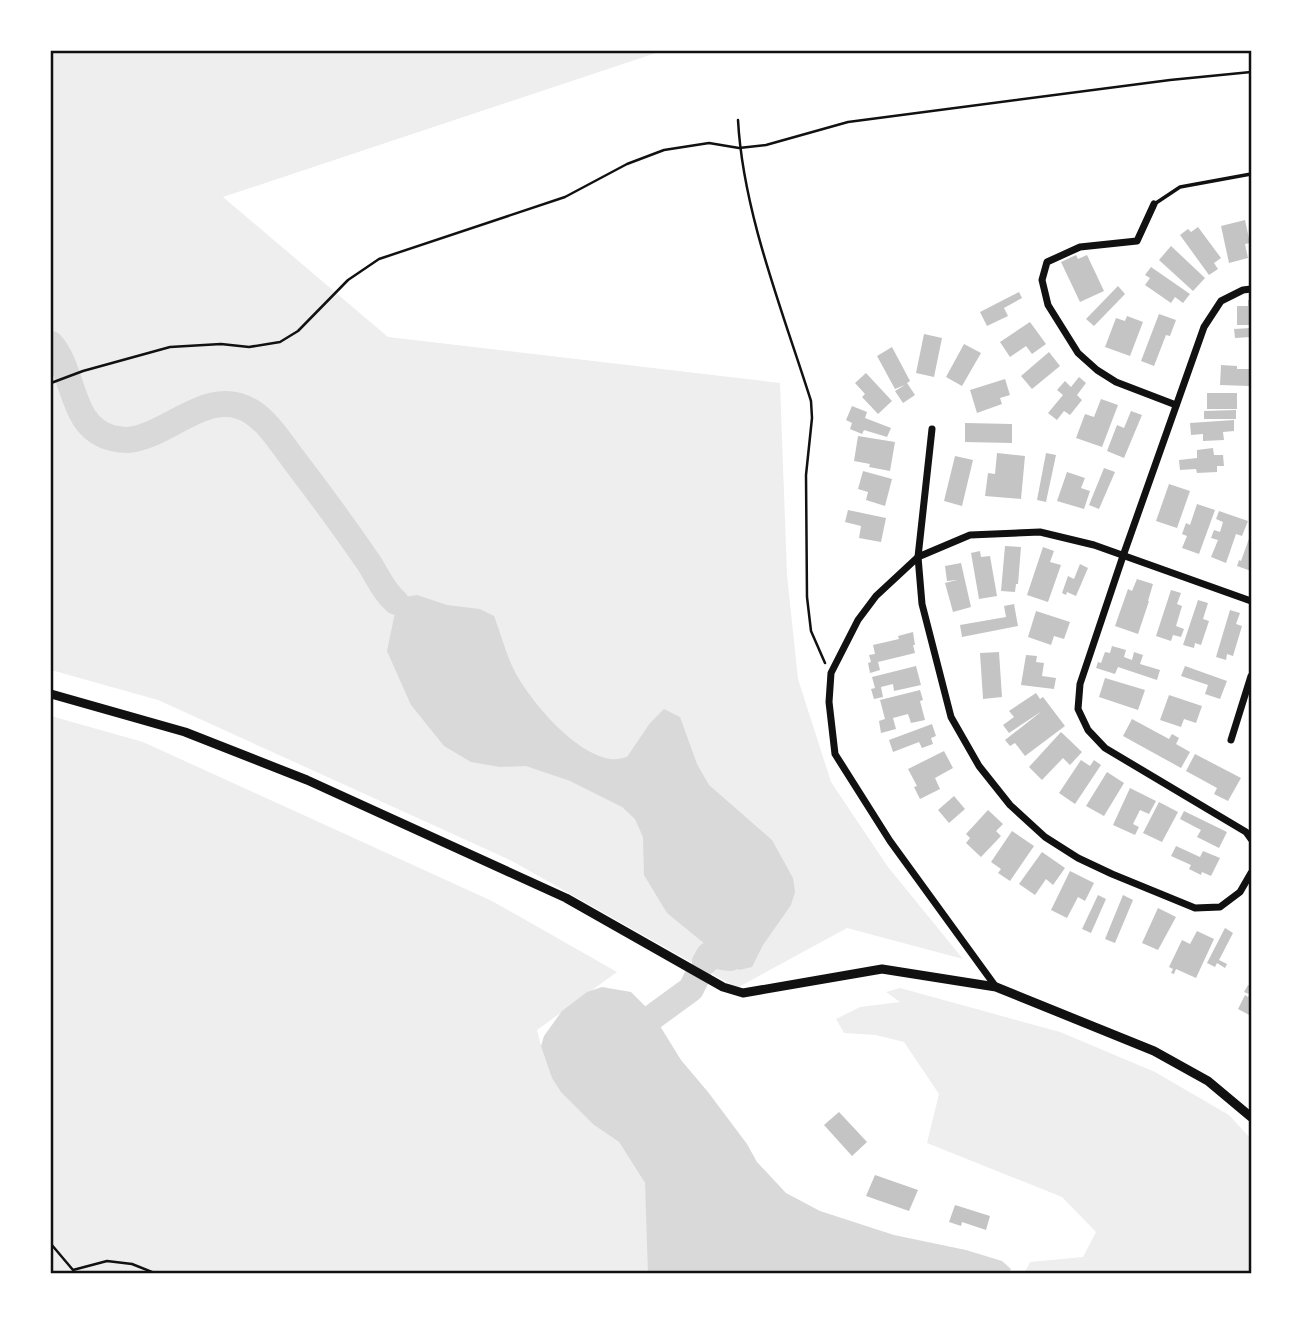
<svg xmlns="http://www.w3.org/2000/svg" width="1302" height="1325" font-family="'DM Sans',sans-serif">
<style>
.green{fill:#eee}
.water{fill:#d9d9d9}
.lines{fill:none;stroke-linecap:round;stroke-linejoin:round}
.river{stroke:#d9d9d9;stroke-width:26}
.building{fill:#c4c4c4}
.path{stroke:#111;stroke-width:2.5}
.service{stroke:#111;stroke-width:3.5}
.minor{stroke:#111;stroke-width:7}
.tertiary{stroke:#111;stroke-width:9}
.neatline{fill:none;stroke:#111;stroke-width:2.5}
</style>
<rect width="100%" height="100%" fill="#fff"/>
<g class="green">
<polygon points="51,51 662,51 223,197 388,337 780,383 787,575 798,679 831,782 888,867 963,959 847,928 737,988 512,861 158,700 51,670"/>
<polygon points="51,716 143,742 492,901 617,972 537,1030 541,1046 594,1125 619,1142 645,1183 650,1274 51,1274"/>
<polygon points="900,988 1060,1032 1155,1072 1229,1115 1251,1139 1251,1274 1024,1274 1030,1262 1083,1257 1096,1232 1062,1197 927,1143 939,1094 904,1042 876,1035 844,1033 836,1019 860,1007 900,1002 886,992"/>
</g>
<g class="water">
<path d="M417,595L447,605L480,609L494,616C501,634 506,655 515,672C532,703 575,754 611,759C616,760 622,758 627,757L650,723L664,709L680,717L697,764L709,785L772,840L793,878L795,892L791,905L763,945L752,967L739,970L731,958L705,944L667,913L644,875L643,837L635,819L622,807L570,781L526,766L500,767L471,762L444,746L411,705L387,651L398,598Z"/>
<polygon points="602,987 631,992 652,1013 681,1060 708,1092 747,1144 757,1162 786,1193 820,1211 894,1235 966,1250 1002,1261 1011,1269 1009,1274 648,1274 645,1183 619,1142 594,1125 561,1092 552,1078 541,1046 544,1036 562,1011 587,992"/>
</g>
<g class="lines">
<g class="river">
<path d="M51,344C76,373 69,427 112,438C117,439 122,440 127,440C169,437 209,384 252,412C270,424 281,443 294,460C320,494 345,528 369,563C378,577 384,592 396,602"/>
<polyline points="705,962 709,955 731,958"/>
<polyline points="654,1016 691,989 698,975"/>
</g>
</g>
<g class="building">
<polygon points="1245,220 1250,243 1245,244 1248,258 1229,263 1221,226"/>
<polygon points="1198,227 1221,258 1214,263 1218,269 1209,275 1180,235 1188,229 1191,232"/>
<polygon points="1171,246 1205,278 1193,291 1159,260"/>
<polygon points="1076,255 1078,259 1087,255 1104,291 1080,302 1061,262"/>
<polygon points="1151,267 1190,294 1183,303 1175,297 1171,303 1145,285 1150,278 1145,275"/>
<polygon points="1118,286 1125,294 1094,326 1086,319"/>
<polygon points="1019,292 1022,298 1004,308 1008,316 987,326 980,312"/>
<polygon points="1248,300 1251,300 1251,325 1237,325 1237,306 1248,306"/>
<polygon points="1159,314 1176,320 1170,336 1166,335 1154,366 1141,361"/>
<polygon points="1127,316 1143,322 1130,356 1105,347 1116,318 1125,321"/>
<polygon points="1030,322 1046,344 1032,354 1026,346 1010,357 1000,342"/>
<polygon points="1251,328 1251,337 1235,338 1234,329"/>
<polygon points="924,334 942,338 934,377 916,373"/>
<polygon points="964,344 981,353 962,386 946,377"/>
<polygon points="892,347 910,381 907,383 915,395 903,403 895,391 905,385 895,389 877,356"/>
<polygon points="1049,352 1060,366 1032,389 1021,376"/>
<polygon points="1221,365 1237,366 1237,369 1251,369 1250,386 1220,385"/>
<polygon points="866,373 892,401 878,414 862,397 865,394 855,383"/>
<polygon points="1079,377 1086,383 1077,395 1082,400 1070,415 1064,411 1057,420 1048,413 1063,395 1057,390 1065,381 1071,387"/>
<polygon points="1005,379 1010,395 1000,398 1002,404 977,413 970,390"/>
<rect x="1207" y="393" width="30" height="16"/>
<polygon points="1101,399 1118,405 1102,447 1076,438 1085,414 1094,417"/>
<polygon points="852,406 867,412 865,418 891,428 887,437 864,430 862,434 850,429 852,423 846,420"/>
<polygon points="1236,410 1236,419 1204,419 1204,411"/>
<polygon points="1131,411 1142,415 1124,458 1107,451 1117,425 1124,428"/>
<polygon points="1234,420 1234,431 1223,432 1224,440 1203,441 1203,434 1191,435 1190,423"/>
<polygon points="965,423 1012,424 1012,443 965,442"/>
<polygon points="858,436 895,442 890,471 869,467 870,464 854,461"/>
<polygon points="1213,448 1214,455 1223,455 1224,466 1217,466 1217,472 1197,473 1196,469 1180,470 1179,460 1197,458 1197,450"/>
<polygon points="997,453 1025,456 1021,499 985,496 988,473 995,474"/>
<polygon points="1046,453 1056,455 1046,502 1037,500"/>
<polygon points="955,456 973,460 962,506 944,501"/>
<polygon points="1104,468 1115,472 1099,509 1089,505"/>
<polygon points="863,471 892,479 885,506 866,500 868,492 858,489"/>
<polygon points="1067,472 1085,478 1081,488 1090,491 1084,509 1057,501"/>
<polygon points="1169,484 1190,491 1177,528 1156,521"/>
<polygon points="1197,504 1215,510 1199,554 1182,548 1187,536 1182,534 1186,523 1190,525"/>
<polygon points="848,510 886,518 881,542 859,538 861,526 845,522"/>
<polygon points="1219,511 1248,521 1242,536 1236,534 1226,563 1211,557 1218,540 1211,538 1214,530 1220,532 1223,522 1216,519"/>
<polygon points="1251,533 1251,571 1237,566 1239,560 1241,561"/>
<polygon points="1005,546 1021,547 1018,584 1016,584 1015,592 1001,591"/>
<polygon points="1043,547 1054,551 1050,562 1061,565 1048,602 1027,595"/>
<polygon points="980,551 981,557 990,556 997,596 979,599 971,553"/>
<polygon points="961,563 971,607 953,612 945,583 957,580 947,581 945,566"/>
<polygon points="1080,564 1088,568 1076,596 1067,592 1066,595 1062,593 1068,576 1074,579"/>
<polygon points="1137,579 1153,584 1148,601 1149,601 1138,634 1115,626 1128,589 1132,591"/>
<polygon points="1171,590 1181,593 1177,604 1182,606 1176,626 1184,629 1181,637 1173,635 1171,641 1156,636"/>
<polygon points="1198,600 1208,603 1203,619 1209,621 1201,645 1195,643 1194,648 1183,645"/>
<polygon points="1014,604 1018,626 962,637 960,625 1006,617 1004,606"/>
<polygon points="1230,610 1240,613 1236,624 1242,626 1233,656 1227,654 1226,660 1216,657"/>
<polygon points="1036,611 1070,622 1064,639 1054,636 1051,645 1028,637"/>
<polygon points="913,632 915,645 913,645 915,653 878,662 880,670 870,673 868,663 871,662 869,655 875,654 873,645 899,639 898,636"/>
<polygon points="1112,646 1126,650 1124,657 1132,660 1134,652 1143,655 1140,664 1160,670 1157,680 1118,667 1115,674 1096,668 1098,662 1101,663 1105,652 1110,653"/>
<polygon points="999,652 1002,697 983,699 980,653"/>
<polygon points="1026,655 1037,656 1036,662 1044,663 1042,676 1056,678 1054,689 1021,685"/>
<polygon points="916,666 921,685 894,691 893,684 881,687 883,697 874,699 871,689 875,688 872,677"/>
<polygon points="1185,666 1227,681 1220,699 1205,694 1208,685 1181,676"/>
<polygon points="1105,678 1145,690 1138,710 1099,697"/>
<polygon points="920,690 923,700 920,701 925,720 911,723 908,714 893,718 896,729 881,733 879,721 885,719 880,700"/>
<polygon points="1036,693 1040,699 1043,697 1065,726 1025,756 1015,743 1010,746 1005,740 1042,711 1009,733 1003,725 1014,717 1009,711"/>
<polygon points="1169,695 1202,706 1196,723 1184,719 1181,727 1160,720"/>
<polygon points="1132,719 1169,739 1172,734 1179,738 1176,744 1190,752 1181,768 1123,736"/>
<polygon points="932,724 936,736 931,738 933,744 922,748 919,742 893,752 889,740"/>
<polygon points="1061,732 1082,752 1070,765 1063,758 1042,780 1029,767"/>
<polygon points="944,751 953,768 935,778 940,789 920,799 914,787 917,786 908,769"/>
<polygon points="1195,754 1241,778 1228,801 1214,794 1217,788 1186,771"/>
<polygon points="1081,760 1090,766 1094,760 1101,765 1075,804 1059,793"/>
<polygon points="1107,772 1124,783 1104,816 1086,806"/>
<polygon points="1130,788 1156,801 1149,814 1140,810 1133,824 1139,827 1135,835 1113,825"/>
<polygon points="954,796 965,809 949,823 938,810"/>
<polygon points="1159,802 1178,812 1162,842 1143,833"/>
<polygon points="988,810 1003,824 996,831 1001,836 981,857 966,843 970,838 966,834"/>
<polygon points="1184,811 1227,832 1219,848 1197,837 1201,830 1180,819"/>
<polygon points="1012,831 1034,846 1010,881 998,873 1001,869 991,862"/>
<polygon points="1176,846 1200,857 1203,851 1220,858 1211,876 1202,872 1201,875 1189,869 1191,865 1171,856"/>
<polygon points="1042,852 1065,868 1053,885 1046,879 1035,895 1019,884"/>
<polygon points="1070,871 1094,883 1085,901 1078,897 1067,918 1051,910"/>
<polygon points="1098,895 1106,899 1091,933 1082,929"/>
<polygon points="1123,895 1133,900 1115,943 1105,939"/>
<polygon points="1158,908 1176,917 1158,950 1142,943"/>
<polygon points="1225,928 1233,933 1219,960 1227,964 1225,968 1217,963 1215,967 1207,963"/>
<polygon points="1197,931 1214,939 1196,978 1176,969 1174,974 1171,973 1173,969 1169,967 1182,940 1190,944"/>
<polygon points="1248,985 1251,986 1251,1016 1238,1009 1245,995 1248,997 1249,994 1244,992"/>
<polygon points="839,1112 867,1142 852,1156 824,1125"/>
<polygon points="875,1175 918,1190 909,1211 866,1196"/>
<polygon points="955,1205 990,1216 986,1230 962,1222 961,1226 949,1222"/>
</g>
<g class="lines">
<g class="path">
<path d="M738,120C743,213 783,312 811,401L812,418L806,475L807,597L811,631L825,663"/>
<polyline points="51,383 83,371 170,347 221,344 249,347 280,342 298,331 348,280 379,259 565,197 627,164 664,150 709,143 739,148 766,145 848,122 1170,80 1251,72"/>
<polyline points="51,1244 73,1270 107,1261 132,1264 157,1274"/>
</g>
<polyline class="service" points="1156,203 1180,187 1251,174"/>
<g class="minor">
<polyline points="1154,204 1137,241 1080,247 1047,262 1042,280 1048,305 1078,353 1097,370 1116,382 1176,405"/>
<polyline points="1251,289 1243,290 1221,301 1204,327 1123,556 1080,684 1078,709 1088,730 1105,748 1246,832 1251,839"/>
<polyline points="932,429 918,557 922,604 951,717 979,766 1010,805 1045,837 1078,858 1112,874 1195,908 1220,907 1240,892 1251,873"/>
<polyline points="1231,740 1251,676"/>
<polyline points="996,987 890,841 835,754 829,702 831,673 858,620 876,596 918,557 970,535 1040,532 1094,545 1251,601"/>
</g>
<polyline class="tertiary" points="51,694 185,732 307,780 566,898 723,987 743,993 882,969 996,987 1154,1051 1208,1081 1251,1117"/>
</g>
<rect width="1302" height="1325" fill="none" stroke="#ffffff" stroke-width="105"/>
<rect x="52" y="52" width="1198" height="1220" class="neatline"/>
</svg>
